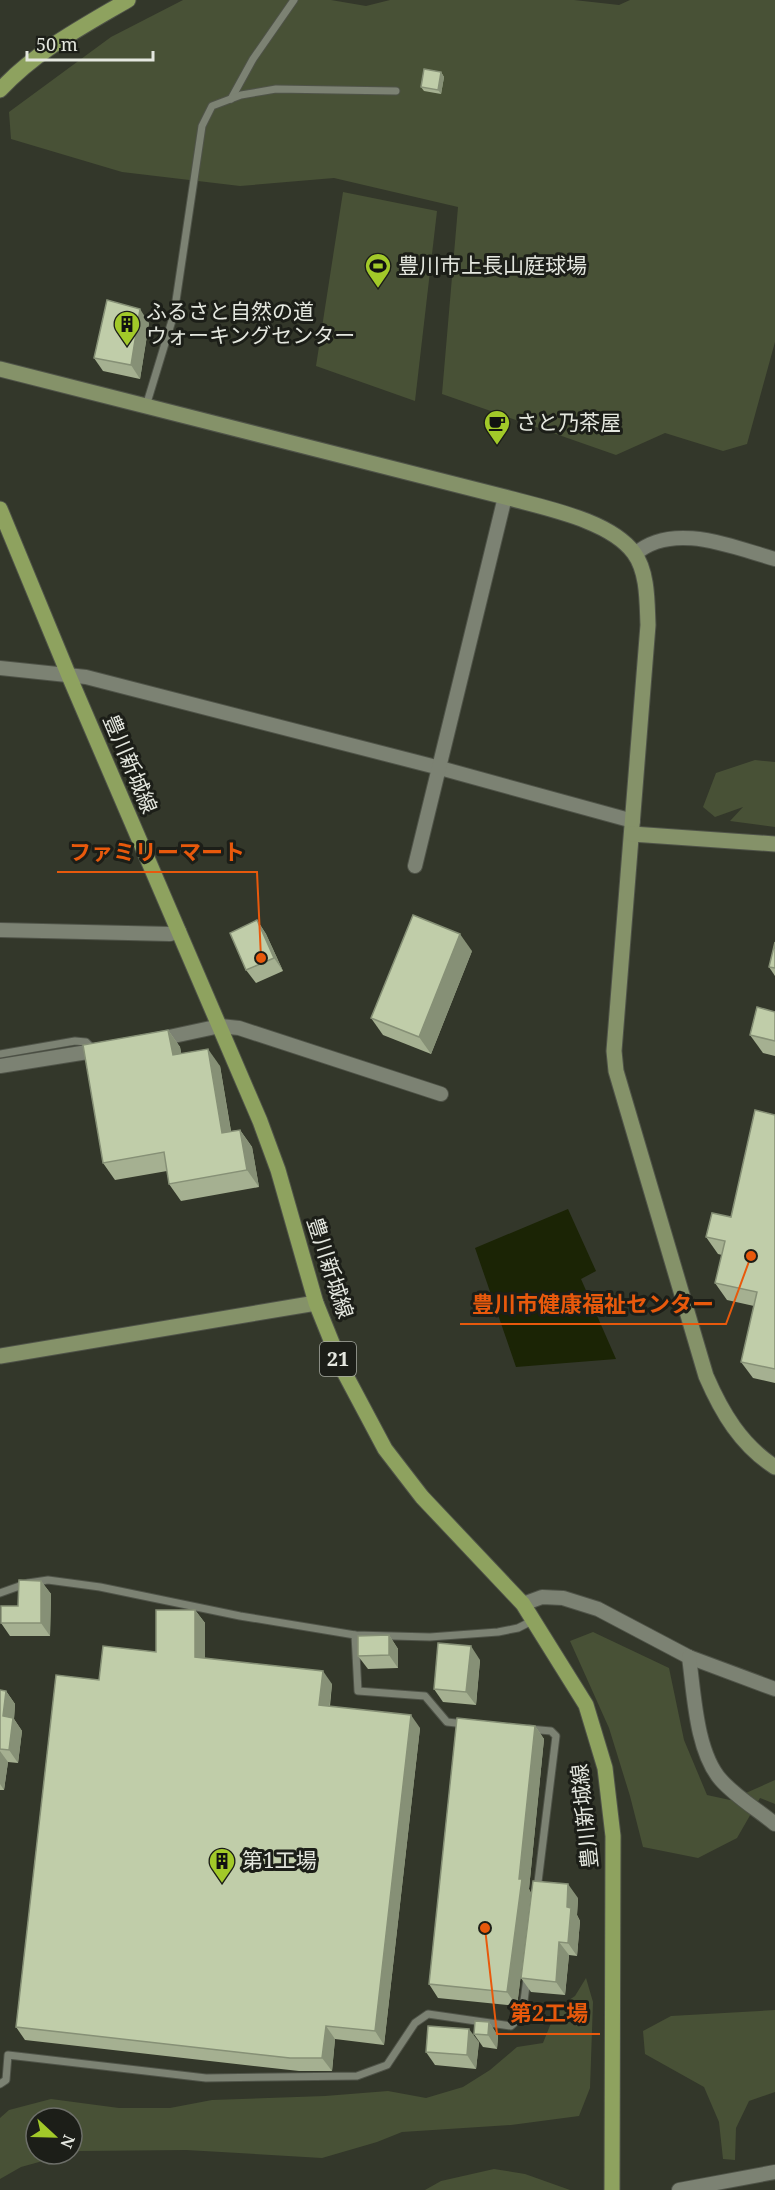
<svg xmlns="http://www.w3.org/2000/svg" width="775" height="2190" font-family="'Noto Serif','Noto Sans JP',serif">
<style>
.green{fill:#485136}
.water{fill:#1b2405}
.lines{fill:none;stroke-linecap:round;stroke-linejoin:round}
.lane-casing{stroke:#4f5348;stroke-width:9}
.street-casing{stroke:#4f5348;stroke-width:16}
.secondary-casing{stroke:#4f5348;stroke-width:17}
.primary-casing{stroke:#4f5348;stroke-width:17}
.lane{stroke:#7c8273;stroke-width:7}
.street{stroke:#7c8273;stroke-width:14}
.secondary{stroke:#859269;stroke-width:15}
.primary{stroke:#8ea25f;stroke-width:15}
.wall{fill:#a5b091}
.shaded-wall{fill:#869076}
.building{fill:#c0cda9;stroke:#869076;stroke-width:1.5}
.labels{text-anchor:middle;stroke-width:6;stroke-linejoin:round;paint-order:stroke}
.shield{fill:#1c1e18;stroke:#a8aba3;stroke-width:1.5}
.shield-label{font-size:20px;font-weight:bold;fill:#e4e7df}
.poi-label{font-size:21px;fill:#e4e7df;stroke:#1c1e18;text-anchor:start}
.street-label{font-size:21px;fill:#e4e7df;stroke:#1c1e18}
.leader{fill:none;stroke:#e8590c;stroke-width:2}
.callout-dot{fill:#e8590c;stroke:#1c1e18;stroke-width:2}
.callout-label{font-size:22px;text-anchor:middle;font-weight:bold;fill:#e8590c;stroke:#1c1e18;stroke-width:6;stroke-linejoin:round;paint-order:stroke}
</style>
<rect width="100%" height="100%" fill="#33372a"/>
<g class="green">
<polygon points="183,0 331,0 366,6 390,0 574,0 619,5 630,0 775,0 775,342 747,444 723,451 665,433 616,455 442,394 458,207 334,178 240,186 122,172 11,139 9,112 111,37"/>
<polygon points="343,192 437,211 415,401 316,366"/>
<polygon points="755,760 775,762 775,827 730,821 743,807 715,817 703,807 716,773"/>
<polygon points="593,1632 669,1668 684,1740 707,1795 730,1800 775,1780 775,1804 760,1798 737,1838 698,1858 643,1847 630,1796 609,1728 570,1641"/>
<polygon points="586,1978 593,2002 590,2088 579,2116 511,2125 402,2132 377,2142 322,2158 186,2150 80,2151 72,2153 72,2118 36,2118 36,2154 68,2154 21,2167 0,2179 0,2118 9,2110 51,2099 119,2108 170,2108 212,2100 325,2096 388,2091 426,2098 463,2087 490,2070 517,2047 543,2043 557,2008 575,1996"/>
<polygon points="775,2010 775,2092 749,2101 736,2128 735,2160 723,2159 719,2122 704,2087 645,2054 643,2031 671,2016"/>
<polygon points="494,2169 525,2174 570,2190 425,2190 441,2181"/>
</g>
<polygon class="water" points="568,1209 596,1271 581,1279 616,1359 516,1367 475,1248"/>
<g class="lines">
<g class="lane-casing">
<g id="lane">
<polyline points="231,99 253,59 294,0"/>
<polyline points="146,406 174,314 202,126 212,106 241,95 276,89 396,91"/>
<polyline points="0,1054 75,1041 86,1042 93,1049"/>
<polyline points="0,1593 28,1583 48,1580 100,1587 240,1616 355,1635 430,1637 498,1632 518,1628 534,1620"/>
<polyline points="355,1635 358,1691 425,1696 447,1722 465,1724"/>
<polyline points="529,1729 551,1731 556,1736 537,1890"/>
<polyline points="0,2084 6,2080 8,2055 206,2078 357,2076 387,2065 415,2023 428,2014 511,2026 522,2016 527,1978"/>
</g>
</g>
<g class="street-casing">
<g id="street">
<path d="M635,554C673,521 732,547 775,559"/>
<polyline points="0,668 86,677 440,768 633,821"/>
<polyline points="415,866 505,497"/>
<polyline points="0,930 170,934 179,931"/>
<polyline points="155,1040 220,1026 239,1028 441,1094"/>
<polyline points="0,1066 100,1050"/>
<polyline points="523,1604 542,1597 563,1598 598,1609 689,1657 775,1689"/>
<path d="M689,1657C694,1693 696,1752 721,1780C736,1797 758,1810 775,1824"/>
<polyline points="679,2190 775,2172"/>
</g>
</g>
<g class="secondary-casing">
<g id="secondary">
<path d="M0,369L505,497C544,508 610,520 634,553C648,572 647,603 648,625L614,1051L616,1071L706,1376C722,1413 741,1445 775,1467"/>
<polyline points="632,834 775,844"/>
<polyline points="0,1356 316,1303"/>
</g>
</g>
<g class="primary-casing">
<g id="primary">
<path d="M0,90C36,51 82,27 128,0"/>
<polyline points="0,509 69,676 260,1121 278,1170 316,1303 343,1370 385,1449 422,1497 523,1604 586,1705 605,1768 613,1836 612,2190"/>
</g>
</g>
<use href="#lane" class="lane"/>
<use href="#street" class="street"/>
<use href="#secondary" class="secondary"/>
<use href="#primary" class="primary"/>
</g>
<g class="wall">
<polygon points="441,72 444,77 441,94 424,91 421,87"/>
<polygon points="149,323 140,379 103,371 94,358"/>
<polygon points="257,920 266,934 283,971 256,983 246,970"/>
<polygon points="775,942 775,976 769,967"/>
<polygon points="472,951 431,1054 383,1035 371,1018"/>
<polygon points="775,1012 775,1056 763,1053 750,1035"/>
<polygon points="168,1030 180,1047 181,1053 220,1066 231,1131 240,1130 252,1147 259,1187 181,1201 169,1184 167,1171 115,1180 103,1163"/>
<polygon points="775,1115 775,1383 753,1378 741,1362 754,1306 727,1300 715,1283 722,1255 718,1254 706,1237 731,1217"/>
<polygon points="41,1581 51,1594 50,1636 10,1636 1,1623 18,1606"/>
<polygon points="195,1610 205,1623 205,1658 332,1684 330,1706 420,1728 384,2045 335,2039 332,2071 299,2071 25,2040 16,2027 99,1680 156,1652"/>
<polygon points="389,1635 398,1649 398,1668 368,1669 358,1656"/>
<polygon points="480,1660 476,1705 443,1702 434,1689"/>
<polygon points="0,1690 6,1691 15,1704 14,1719 22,1731 18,1763 8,1762 4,1790 0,1790"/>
<polygon points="535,1726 544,1739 529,1889 531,1893 517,2006 438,1998 429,1984"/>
<polygon points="578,1898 577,1915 580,1921 577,1956 569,1955 565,1995 531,1992 521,1978"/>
<polygon points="489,2022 498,2036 497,2049 483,2047 474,2034"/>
<polygon points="479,2042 476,2069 435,2065 426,2052"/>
</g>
<g class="shaded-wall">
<polygon points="441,72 444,77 441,94 438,90"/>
<polygon points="140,309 149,323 140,379 131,365"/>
<polygon points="257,920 266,934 283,971 274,958"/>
<polygon points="460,934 472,951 431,1054 419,1037"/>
<polygon points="168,1030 180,1047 185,1072 173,1055"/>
<polygon points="208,1049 220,1066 234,1150 222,1133"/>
<polygon points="240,1130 252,1147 259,1187 247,1170"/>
<polygon points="41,1581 51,1594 50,1636 41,1623"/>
<polygon points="195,1610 205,1623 205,1670 195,1657"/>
<polygon points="389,1635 398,1649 398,1668 389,1655"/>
<polygon points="471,1646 480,1660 476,1705 466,1692"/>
<polygon points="323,1671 332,1684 328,1718 319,1705"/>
<polygon points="6,1691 15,1704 14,1719 22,1731 18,1763 9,1750 3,1716"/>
<polygon points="411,1715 420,1728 384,2045 375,2031"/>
<polygon points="535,1726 544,1739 529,1889 531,1893 517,2006 507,1992"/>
<polygon points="0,1751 8,1762 4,1790 0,1784"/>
<polygon points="568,1884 578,1898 577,1915 580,1921 577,1956 568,1943 567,1907"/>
<polygon points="559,1942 569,1955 565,1995 556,1982"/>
<polygon points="489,2022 498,2036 497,2049 488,2035"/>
<polygon points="326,2026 335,2039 332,2071 322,2058"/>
<polygon points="469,2029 479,2042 476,2069 467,2055"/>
</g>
<g class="building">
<polygon points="424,69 441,72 438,90 421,87"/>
<polygon points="107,300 140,309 131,365 94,358"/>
<polygon points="413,915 460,934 419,1037 371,1018"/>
<polygon points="257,920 274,958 246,970 230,933"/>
<polygon points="775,942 775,968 769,967"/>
<polygon points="757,1007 775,1012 775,1041 750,1035"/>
<polygon points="168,1030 173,1055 208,1049 222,1133 240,1130 247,1170 169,1184 164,1152 103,1163 83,1045"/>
<polygon points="755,1110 775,1115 775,1369 741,1362 757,1292 715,1283 725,1241 706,1237 712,1213 731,1217"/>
<polygon points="19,1580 41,1581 41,1623 1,1623 1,1606 18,1606"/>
<polygon points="156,1610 195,1610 195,1657 323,1671 319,1705 411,1715 375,2031 326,2026 322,2058 290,2058 16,2027 56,1675 99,1680 103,1646 156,1652"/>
<polygon points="389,1635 389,1655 358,1656 358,1636"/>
<polygon points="438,1643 471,1646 466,1692 434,1689"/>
<polygon points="0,1690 6,1691 3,1716 13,1718 9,1750 0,1749"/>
<polygon points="457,1718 535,1726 519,1879 522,1879 507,1992 429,1984"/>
<polygon points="533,1881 568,1884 567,1907 571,1908 568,1943 559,1942 556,1982 521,1978"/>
<polygon points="475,2021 489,2022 488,2035 474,2034"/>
<polygon points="428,2026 469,2029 467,2055 426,2052"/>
</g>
<defs>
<g id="stadium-pin" transform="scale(1.35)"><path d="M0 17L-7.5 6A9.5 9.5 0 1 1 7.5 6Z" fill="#a2c929" stroke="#1c1e18"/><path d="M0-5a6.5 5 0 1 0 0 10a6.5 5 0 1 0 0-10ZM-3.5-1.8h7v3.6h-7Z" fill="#111"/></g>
<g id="building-pin" transform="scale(1.35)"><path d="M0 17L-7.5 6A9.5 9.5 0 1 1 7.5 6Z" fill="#a2c929" stroke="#1c1e18"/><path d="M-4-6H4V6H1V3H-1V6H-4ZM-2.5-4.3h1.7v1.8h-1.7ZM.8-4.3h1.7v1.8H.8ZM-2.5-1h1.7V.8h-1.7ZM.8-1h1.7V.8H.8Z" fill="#111"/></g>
<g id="cafe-pin" transform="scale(1.35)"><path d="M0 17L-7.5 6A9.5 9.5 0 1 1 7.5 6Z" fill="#a2c929" stroke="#1c1e18"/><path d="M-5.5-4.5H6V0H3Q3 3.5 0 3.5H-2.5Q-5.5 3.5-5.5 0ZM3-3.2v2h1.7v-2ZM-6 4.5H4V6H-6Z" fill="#111"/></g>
</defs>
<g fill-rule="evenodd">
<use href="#stadium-pin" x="378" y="266"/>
<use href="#building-pin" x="127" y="324"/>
<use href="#cafe-pin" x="497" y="423"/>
<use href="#building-pin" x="222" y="1861"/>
</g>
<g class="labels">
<rect class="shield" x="320" y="1342" width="36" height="34" rx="4.5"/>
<g class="shield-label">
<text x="338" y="1366">21</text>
</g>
<g class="poi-label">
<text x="398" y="273">豊川市上長山庭球場</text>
<text x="146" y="319">ふるさと自然の道<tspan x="146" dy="24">ウォーキングセンター</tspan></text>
<text x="516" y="430">さと乃茶屋</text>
<text x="242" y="1868">第1工場</text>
</g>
<g class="street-label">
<text transform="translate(130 764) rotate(67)" y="7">豊川新城線</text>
<text transform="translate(330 1268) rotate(72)" y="7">豊川新城線</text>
<text transform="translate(585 1816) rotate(-96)" y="7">豊川新城線</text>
</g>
</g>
<path class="leader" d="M261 958L257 872H57M751 1256L726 1324H460M485 1928L497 2034H600"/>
<g class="callout-dot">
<circle cx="261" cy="958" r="6"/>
<circle cx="751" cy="1256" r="6"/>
<circle cx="485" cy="1928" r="6"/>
</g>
<g class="callout-label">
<text x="157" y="860">ファミリーマート</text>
<text x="593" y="1312">豊川市健康福祉センター</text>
<text x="549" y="2021">第2工場</text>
</g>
<g transform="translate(54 2136) rotate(112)"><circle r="28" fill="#1c1e18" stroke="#6c6e68" stroke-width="1.5"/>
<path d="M0-4.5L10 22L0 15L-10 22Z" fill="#a2c929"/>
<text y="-9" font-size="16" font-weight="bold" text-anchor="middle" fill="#e4e7df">N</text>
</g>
<path d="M27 51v9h126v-9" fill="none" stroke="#e4e7df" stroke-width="3"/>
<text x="36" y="51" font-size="18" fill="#e4e7df" stroke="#1c1e18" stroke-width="4.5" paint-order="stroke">50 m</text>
</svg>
